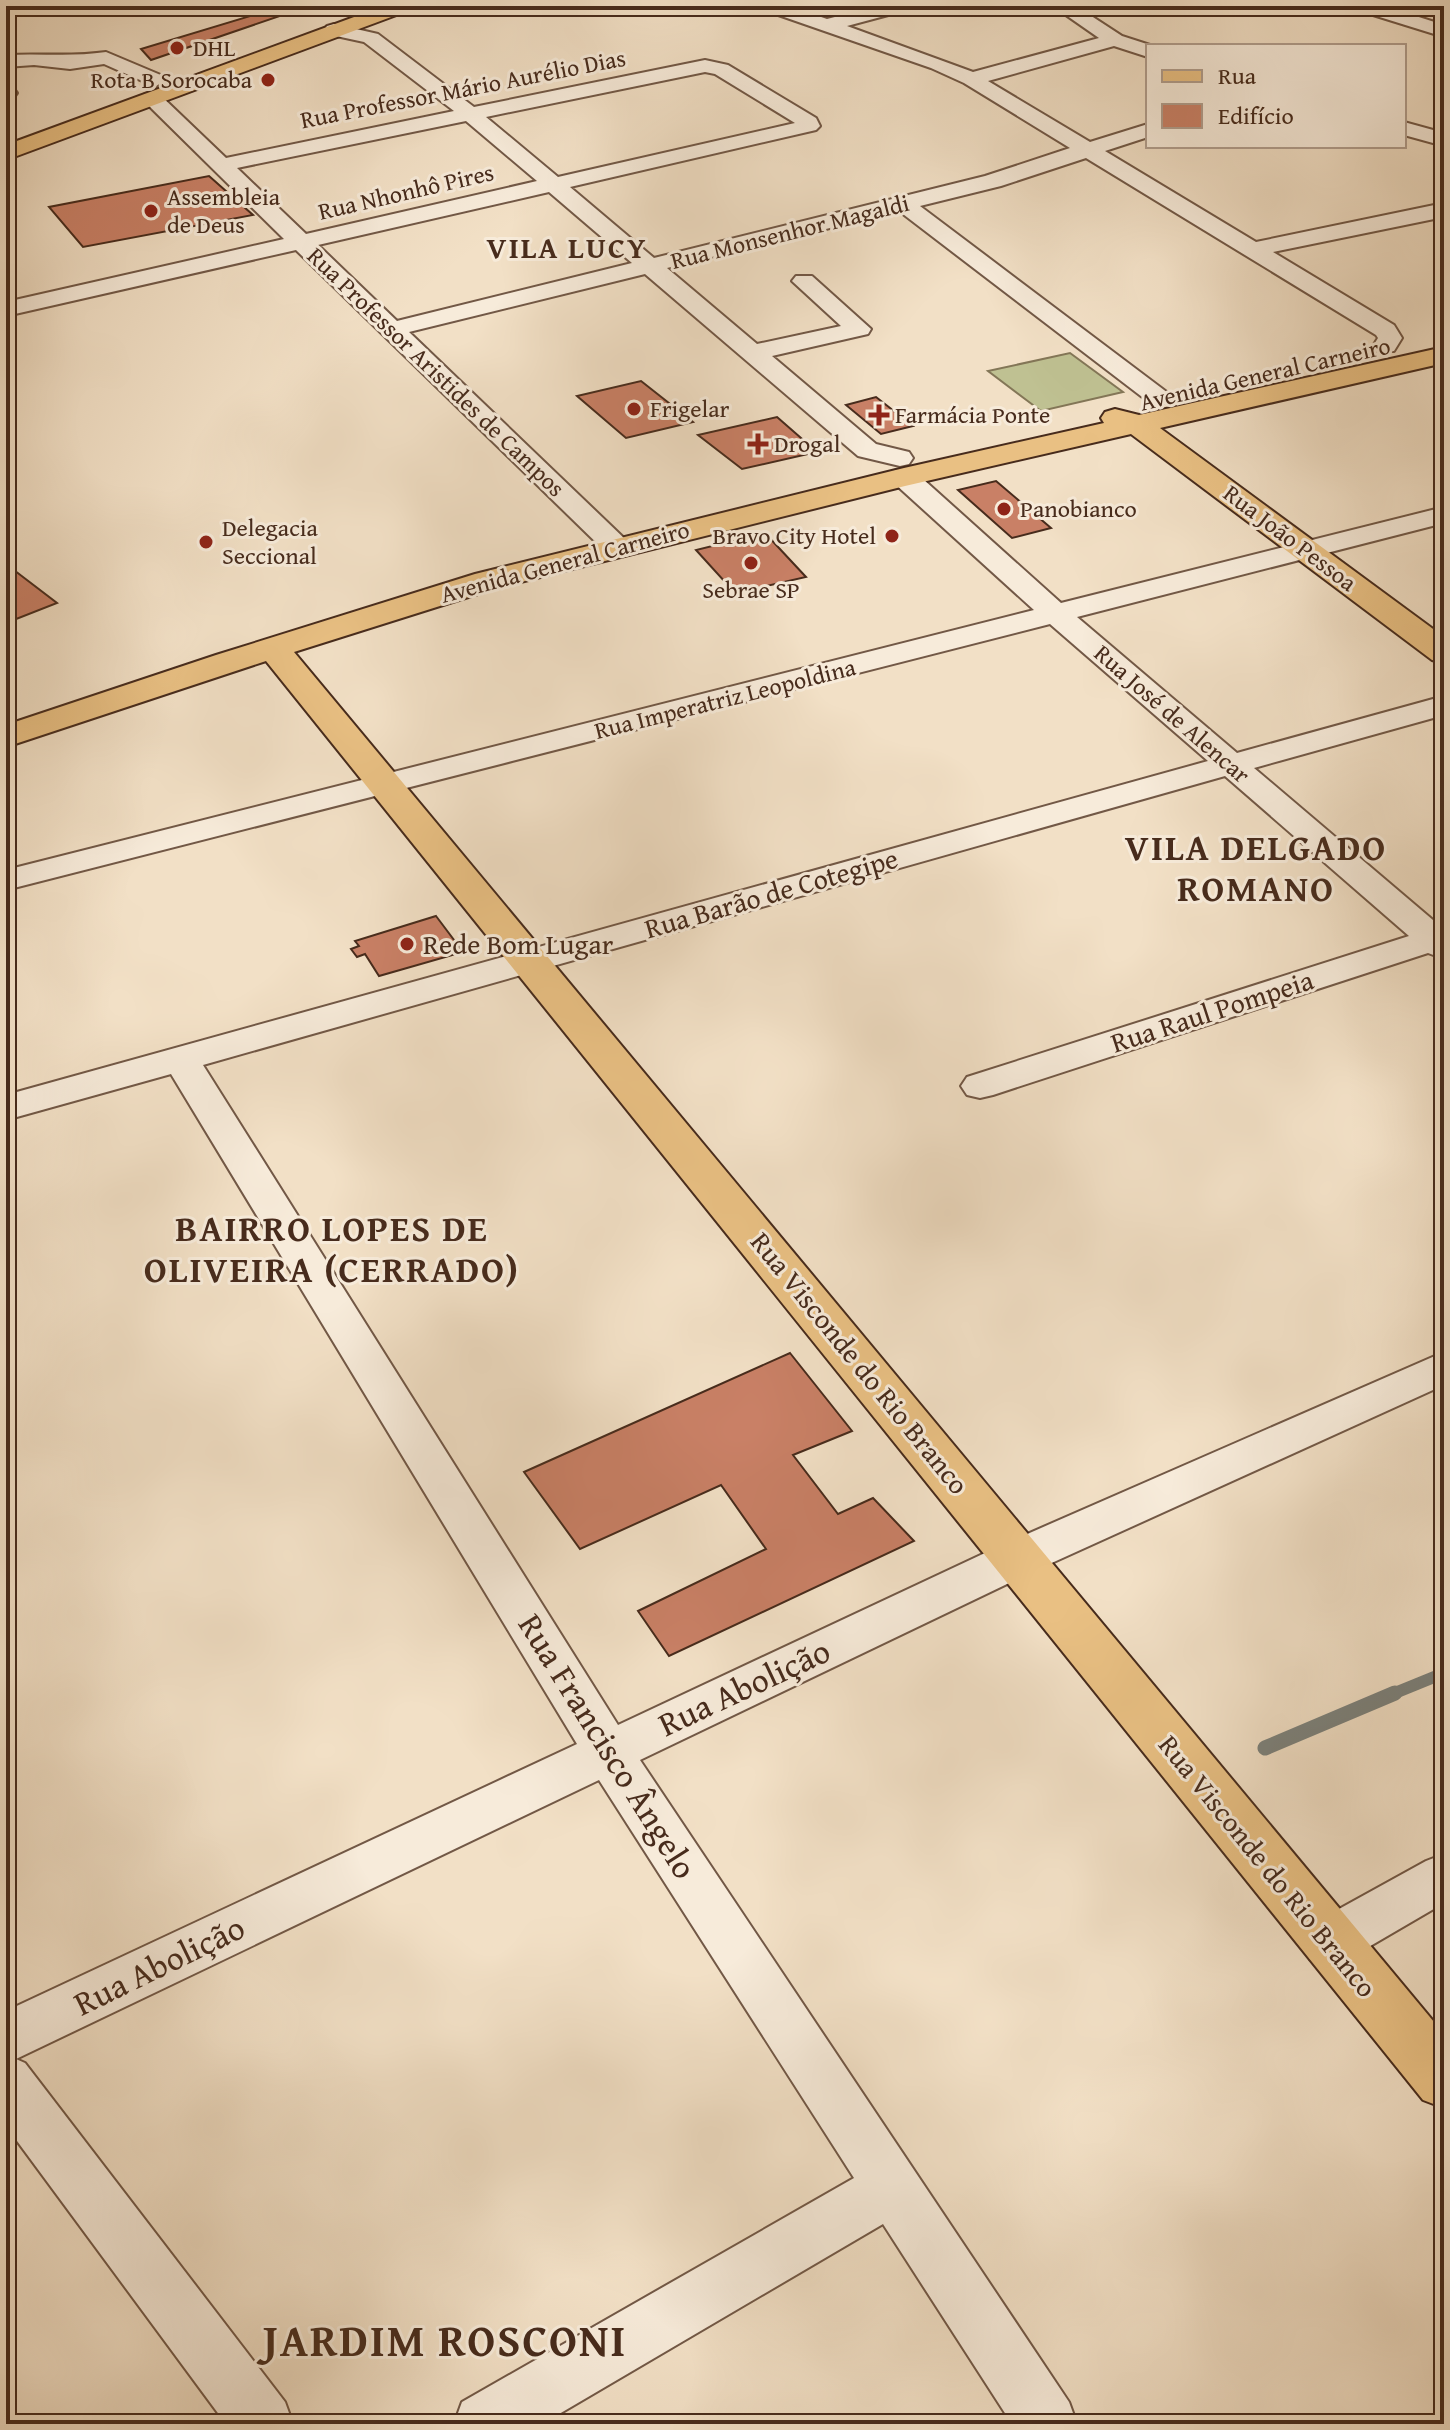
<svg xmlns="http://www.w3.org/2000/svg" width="1450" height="2430" font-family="'Gentium Book Plus',serif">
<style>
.green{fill:#bfc192;stroke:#837657;stroke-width:2}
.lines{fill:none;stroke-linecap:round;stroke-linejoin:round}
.stream-far1{stroke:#7b817c;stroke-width:12}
.stream{stroke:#7b817c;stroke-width:15}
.building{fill:#c98066;stroke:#472b1c;stroke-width:2}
.minor-casing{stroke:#725846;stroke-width:4}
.major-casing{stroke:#472b1c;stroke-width:4}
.minor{fill:#f7ebda;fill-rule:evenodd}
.major{fill:#e9c083;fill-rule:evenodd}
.poi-dot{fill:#8f2418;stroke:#f7ebda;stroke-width:3}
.labels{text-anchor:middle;stroke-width:6;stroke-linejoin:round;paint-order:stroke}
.far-poi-label{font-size:24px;fill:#472b1c;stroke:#f7ebda;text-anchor:start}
.far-street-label{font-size:24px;fill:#472b1c;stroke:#f7ebda}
.street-label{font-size:28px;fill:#472b1c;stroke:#f7ebda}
.poi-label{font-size:28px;fill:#472b1c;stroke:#f7ebda;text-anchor:start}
.far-district-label{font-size:30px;font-weight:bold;letter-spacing:2px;fill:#472b1c;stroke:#f7ebda}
.near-street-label{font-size:34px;fill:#472b1c;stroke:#f7ebda}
.district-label{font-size:36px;font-weight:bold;letter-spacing:2px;fill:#472b1c;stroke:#f7ebda}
.near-district-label{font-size:44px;font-weight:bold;letter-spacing:2px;fill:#472b1c;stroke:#f7ebda}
</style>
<rect width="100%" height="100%" fill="#f2e0c6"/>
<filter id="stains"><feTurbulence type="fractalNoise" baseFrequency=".0025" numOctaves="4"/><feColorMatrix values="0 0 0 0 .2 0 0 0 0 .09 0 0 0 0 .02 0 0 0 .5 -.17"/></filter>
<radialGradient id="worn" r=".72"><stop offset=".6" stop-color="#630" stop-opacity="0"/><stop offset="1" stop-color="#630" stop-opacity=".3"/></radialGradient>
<polygon class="green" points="1070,353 1123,392 1041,411 988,371"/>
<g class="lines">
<polyline class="stream-far1" points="1390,1695 1444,1673"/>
<polyline class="stream" points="1265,1748 1395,1693"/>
</g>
<g class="building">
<polygon points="283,6 309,6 151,60 141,49"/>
<polygon points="209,176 253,215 83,247 49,207"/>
<polygon points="641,381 693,422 626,438 577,396"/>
<polygon points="876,397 913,426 881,434 846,405"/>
<polygon points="777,417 817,452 742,469 698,435"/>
<polygon points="996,481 1051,528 1012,538 958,490"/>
<polygon points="765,533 806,577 735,593 696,550"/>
<polygon points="6,564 57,603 6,623"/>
<polygon points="436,916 463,952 379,976 365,954 357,957 351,949 359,946 355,941"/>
<polygon points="790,1353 852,1431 793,1455 838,1514 873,1498 914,1541 669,1656 638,1611 766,1549 721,1485 580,1549 524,1472"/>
</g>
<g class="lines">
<g class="minor-casing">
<g id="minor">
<path d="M761,6H789L827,19L878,6H910L907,10L847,26L973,72L1099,38L1053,6H1076L1122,36L1153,46H1148V57L1114,46L988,81L1090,142L1148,124V137L1105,151L1256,242L1444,203V217L1273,252L1394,325L1402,338L1394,351H1376L1373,346L1378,338L1376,335L1086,158L1001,186L920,206L1168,393L1172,398L1168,403H1150L899,211L667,268L757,344L841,326L792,281L796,276H812L871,329L868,334L772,356L876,444L909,452L913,458L909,464L900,466L858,456L645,274L409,332L627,541L631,547L627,553L617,556L607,553L296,250L15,314L6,312V302L284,239L145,102L142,98L145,94H159L226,158L454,111L364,42L327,34L324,30L327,26L334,24L378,34L474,107L705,60L728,65L816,118L820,126L816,130L570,187L654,258L985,176L1070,148L964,83L931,68L764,10ZM705,72L715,74L795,123L558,177L486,117ZM466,121L537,181L306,234L237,168ZM549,192L632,263L397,321L318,245Z"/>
<polygon points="1354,6 1384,6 1444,25 1444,37 1357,10"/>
<path d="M106,52L163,76L166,80L156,86L149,84L104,64L70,69L34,65L6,67V55C40,53 72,57 106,52Z"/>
<polygon points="6,87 14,89 17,93 14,97 6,99"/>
<polygon points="1404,122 1444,133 1444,146 1404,135"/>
<polygon points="904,469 914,471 1061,603 1444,507 1444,523 1077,617 1237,753 1444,696 1444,715 1254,768 1440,926 1444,925 1444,959 1428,953 993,1095 980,1098 967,1095 961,1086 967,1077 1409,936 1225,776 203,1065 618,1725 1002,1545 1444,1352 1444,1385 1034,1571 640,1760 1069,2402 1077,2424 1012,2424 883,2224 542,2424 454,2424 462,2402 854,2178 599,1780 16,2059 25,2063 285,2402 293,2424 226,2424 6,2126 6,2011 577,1744 171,1074 6,1120 6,1095 1208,761 1050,624 6,890 6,870 1034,610 894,483 890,477 894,471"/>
<polygon points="1444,1854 1444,1903 1348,1959 1329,1966 1310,1959 1303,1942 1310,1925 1426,1861"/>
</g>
</g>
<g class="major-casing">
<g id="major">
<polygon points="384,6 413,6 410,10 6,160 6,145"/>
<polygon points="1444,347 1444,363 1160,428 1444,637 1444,663 1432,660 1131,434 905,486 497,588 294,652 1444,2034 1444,2108 1423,2100 266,661 6,747 6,725 216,655 475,574 904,468 1104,423 1101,418 1105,412 1115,409 1139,415"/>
</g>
</g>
<use href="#minor" class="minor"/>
<use href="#major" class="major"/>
</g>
<g class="poi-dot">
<circle cx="177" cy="48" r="8"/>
<circle cx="268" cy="80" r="8"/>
<circle cx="151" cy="211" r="8"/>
<circle cx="634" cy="409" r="8"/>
<path d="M875 403h8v8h8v8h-8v8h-8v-8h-8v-8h8z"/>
<path d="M754 432h8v8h8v8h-8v8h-8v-8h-8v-8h8z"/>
<circle cx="1004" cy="509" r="8"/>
<circle cx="892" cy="536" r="8"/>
<circle cx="206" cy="542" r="8"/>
<circle cx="751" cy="563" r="8"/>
<circle cx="407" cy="944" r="8"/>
</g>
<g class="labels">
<g class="far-poi-label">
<text x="193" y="56">DHL</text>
<text x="252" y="88" text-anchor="end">Rota B Sorocaba</text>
<text x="167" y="205">Assembleia<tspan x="167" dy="28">de Deus</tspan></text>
<text x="650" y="417">Frigelar</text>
<text x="895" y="423">Farmácia Ponte</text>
<text x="774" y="452">Drogal</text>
<text x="1020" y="517">Panobianco</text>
<text x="222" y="536">Delegacia<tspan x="222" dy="28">Seccional</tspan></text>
<text x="876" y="544" text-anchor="end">Bravo City Hotel</text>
<text x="751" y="598" text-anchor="middle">Sebrae SP</text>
</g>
<g class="far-street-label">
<text transform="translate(463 89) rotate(-11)" y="8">Rua Professor Mário Aurélio Dias</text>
<text transform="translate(406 192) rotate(-13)" y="8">Rua Nhonhô Pires</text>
<text transform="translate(790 232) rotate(-14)" y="8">Rua Monsenhor Magaldi</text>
<text transform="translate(436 372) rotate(44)" y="8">Rua Professor Aristides de Campos</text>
<text transform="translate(1265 374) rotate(-13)" y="8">Avenida General Carneiro</text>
<text transform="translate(1290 538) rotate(37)" y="8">Rua João Pessoa</text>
<text transform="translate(565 562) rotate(-15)" y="8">Avenida General Carneiro</text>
<text transform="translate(725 699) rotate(-14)" y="8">Rua Imperatriz Leopoldina</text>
<text transform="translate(1172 714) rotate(41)" y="8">Rua José de Alencar</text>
</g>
<g class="street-label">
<text transform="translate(771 893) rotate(-16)" y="10">Rua Barão de Cotegipe</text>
<text transform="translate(1212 1011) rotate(-18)" y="10">Rua Raul Pompeia</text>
<text transform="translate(860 1363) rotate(51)" y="10">Rua Visconde do Rio Branco</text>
<text transform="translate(1268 1866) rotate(51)" y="10">Rua Visconde do Rio Branco</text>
</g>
<g class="poi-label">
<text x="423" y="954">Rede Bom Lugar</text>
</g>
<g class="far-district-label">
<text x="567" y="258">VILA LUCY</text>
</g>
<g class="near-street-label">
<text transform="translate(744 1687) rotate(-25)" y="12">Rua Abolição</text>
<text transform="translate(608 1746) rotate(58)" y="12">Rua Francisco Ângelo</text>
<text transform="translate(159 1965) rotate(-26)" y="12">Rua Abolição</text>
</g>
<g class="district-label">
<text x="1256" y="860">VILA DELGADO<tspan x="1256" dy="41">ROMANO</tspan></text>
<text x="332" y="1241">BAIRRO LOPES DE<tspan x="332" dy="41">OLIVEIRA (CERRADO)</tspan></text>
</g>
<g class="near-district-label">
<text x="445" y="2356">JARDIM ROSCONI</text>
</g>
</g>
<rect width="1450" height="2430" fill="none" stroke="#f2e0c6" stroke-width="32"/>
<rect x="8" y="8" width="1434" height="2414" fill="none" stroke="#472b1c" stroke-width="4"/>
<rect x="16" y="16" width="1418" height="2398" fill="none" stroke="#472b1c" stroke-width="2"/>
<rect x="1146" y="44" width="260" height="104" fill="#f7ebda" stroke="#b19e8e" stroke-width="2"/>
<rect x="1162" y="70" width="40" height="12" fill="#e9c083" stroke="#b19e8e" stroke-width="2"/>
<text x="1218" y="84" font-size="24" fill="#472b1c">Rua</text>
<rect x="1162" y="104" width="40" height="24" fill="#c98066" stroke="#b19e8e" stroke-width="2"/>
<text x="1218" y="124" font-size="24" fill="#472b1c">Edifício</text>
<rect width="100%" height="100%" filter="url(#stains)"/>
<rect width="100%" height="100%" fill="url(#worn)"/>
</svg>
